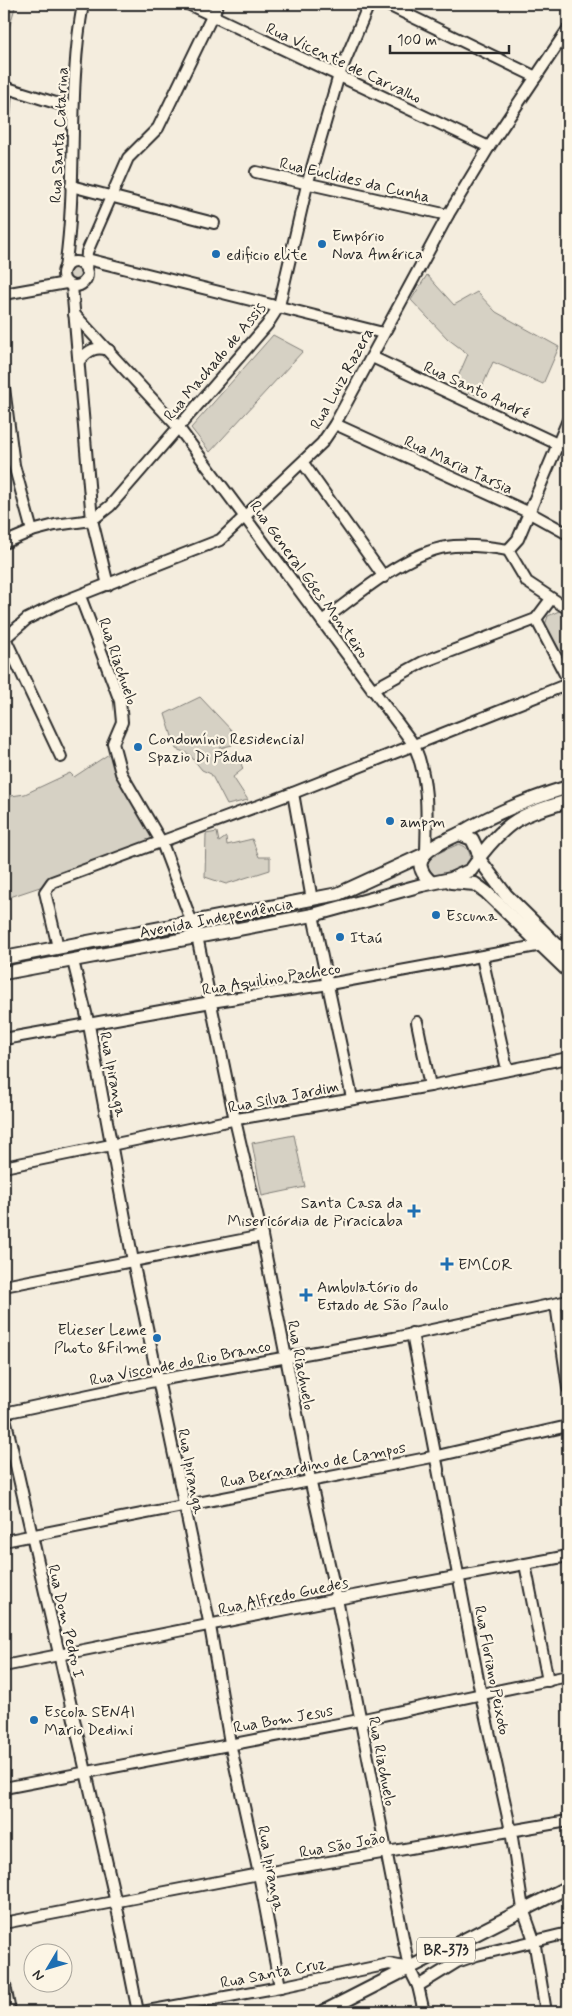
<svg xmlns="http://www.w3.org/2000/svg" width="572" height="2016" font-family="Mynerve,sans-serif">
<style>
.green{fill:#d6d1c4;stroke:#807e78}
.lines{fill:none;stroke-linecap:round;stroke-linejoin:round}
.minor-casing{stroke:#2b2b2b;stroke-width:14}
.major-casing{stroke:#2b2b2b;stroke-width:16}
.minor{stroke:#fcf5e5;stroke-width:10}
.major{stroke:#fcf5e5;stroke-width:12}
.poi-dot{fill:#1f6fb2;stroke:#fcf5e5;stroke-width:2}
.labels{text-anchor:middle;stroke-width:4.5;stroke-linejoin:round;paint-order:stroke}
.shield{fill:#fcf5e5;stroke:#6a6863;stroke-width:1}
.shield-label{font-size:15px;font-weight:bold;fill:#2b2b2b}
.street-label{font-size:16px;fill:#2b2b2b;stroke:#fcf5e5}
.poi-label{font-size:16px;fill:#2b2b2b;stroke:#fcf5e5;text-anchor:start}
</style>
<rect width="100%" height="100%" fill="#f4edde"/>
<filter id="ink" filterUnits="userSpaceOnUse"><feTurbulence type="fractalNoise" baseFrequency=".02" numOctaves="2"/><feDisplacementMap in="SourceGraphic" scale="10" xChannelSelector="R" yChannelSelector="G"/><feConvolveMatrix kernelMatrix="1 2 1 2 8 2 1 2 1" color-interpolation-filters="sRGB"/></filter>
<g filter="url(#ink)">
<g class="green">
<polygon points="4,4 16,4 9,28 5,28 4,33"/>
<circle cx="75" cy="274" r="8"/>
<polygon points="427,275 454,305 477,292 496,312 559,347 543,384 493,362 478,396 454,386 468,354 448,339 411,300"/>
<polygon points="273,335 303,351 210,452 191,428"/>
<polygon points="559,611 568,612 568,672 545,625 548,616"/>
<polygon points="200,697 233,732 232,745 220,748 225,755 237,753 243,769 233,777 248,800 227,805 211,774 202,770 189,754 176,749 165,714"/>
<polygon points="109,754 120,777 157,842 55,875 40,887 4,899 4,797 25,794 70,773 74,777"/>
<polygon points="217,832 219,842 226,837 227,845 252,839 259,857 270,857 270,870 226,884 205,877 206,834"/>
<path d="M459,844C464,846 467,847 469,852C476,868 448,873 438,878L431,874L427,863L429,857Z"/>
<polygon points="294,1135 305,1187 262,1196 252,1143"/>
</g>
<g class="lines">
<g class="minor-casing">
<g id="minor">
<polyline points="188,4 489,147"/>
<polyline points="386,4 536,77"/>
<polyline points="4,87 72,108"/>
<polyline points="4,117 6,87"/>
<polyline points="256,172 448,215"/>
<polyline points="71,186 214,223"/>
<polyline points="87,259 383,333"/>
<circle cx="75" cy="274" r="12"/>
<path d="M65,268C78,181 67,91 83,4"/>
<polyline points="86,271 87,252 128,158 158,128 218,4"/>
<polyline points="72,286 92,520 108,585"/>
<polyline points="4,294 66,283"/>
<path d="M74,314L178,427L414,745C429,779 427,814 426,851"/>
<polyline points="372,357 568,449"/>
<path d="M80,360C89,350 95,346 109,350"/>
<polyline points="4,388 14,465 32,531"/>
<polyline points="335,424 530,513 568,534"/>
<polyline points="303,463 384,577"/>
<polyline points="4,543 32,531 55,525 92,520 110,506 267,325 279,306 307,185 339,75 369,4"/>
<polyline points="508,550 518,539 568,420"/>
<polyline points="508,550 527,582 568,609"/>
<polyline points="80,596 120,701 122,722 113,743 121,773 162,843 197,936 235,1120 262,1236 310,1479 337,1599 409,1968 418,1986 424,2012"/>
<polyline points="536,619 568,680"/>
<path d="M322,621C358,595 409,549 454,546C472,545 491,547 508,550"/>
<polyline points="4,636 61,757"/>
<polyline points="4,639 27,619 57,604 220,540 322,443 335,424 448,215 489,147 568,29"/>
<polyline points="372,690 423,662 536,619 551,599"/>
<polyline points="293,793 312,900"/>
<polyline points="313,915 352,1098"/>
<polyline points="58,947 45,892 52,882 293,793 568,684"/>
<polyline points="482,957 507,1069"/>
<polyline points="73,961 89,1025 133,1261 210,1626 230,1743 259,1874 280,1987"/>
<polyline points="417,1022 430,1086"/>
<polyline points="4,1039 211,1002 329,984 542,945"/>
<polyline points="4,1167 237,1119 430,1086 568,1058"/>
<polyline points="4,1286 262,1236"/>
<polyline points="556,1304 568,1388"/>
<polyline points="412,1333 481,1695 511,1831 523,1909 534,1940 546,2012"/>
<polyline points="4,1413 116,1903 138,2012"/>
<polyline points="4,1413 159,1380 394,1338 568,1301"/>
<polyline points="4,1541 437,1456 568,1426"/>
<polyline points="525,1564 548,1681"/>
<polyline points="4,1666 337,1599 568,1556"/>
<polyline points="4,1788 359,1720 568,1676"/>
<polyline points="4,1923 259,1874 568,1821"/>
<polyline points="4,1980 10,2012"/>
<polyline points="418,1986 457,1962 477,1955 568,1933"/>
<polyline points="142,2012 280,1987 389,1964 409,1968"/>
</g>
</g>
<g class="major-casing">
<g id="major">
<path d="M459,834C494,813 529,799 568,787"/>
<path d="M480,856C511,817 522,815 568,801"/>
<polyline points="479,859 506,895 568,956"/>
<polyline points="451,882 475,884 486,892 568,971"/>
<polyline points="4,958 338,894 425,854"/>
<path d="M4,973L313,915L422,885L451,879L471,870L479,859L480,856L472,839L459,834C438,844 402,857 432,883"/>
<polyline points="323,2012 568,1887"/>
</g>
</g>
<use href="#minor" class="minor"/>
<use href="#major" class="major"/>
</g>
</g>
<g class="poi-dot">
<circle cx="322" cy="244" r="5"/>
<circle cx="216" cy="254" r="5"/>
<circle cx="138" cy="747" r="5"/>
<circle cx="390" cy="821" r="5"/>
<circle cx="436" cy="915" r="5"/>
<circle cx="340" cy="937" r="5"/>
<path d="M411.5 1203.5h5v5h5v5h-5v5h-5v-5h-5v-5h5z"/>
<path d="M444.5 1256.5h5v5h5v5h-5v5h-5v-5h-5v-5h5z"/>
<path d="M303.5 1287.5h5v5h5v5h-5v5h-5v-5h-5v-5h5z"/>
<circle cx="157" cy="1338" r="5"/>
<circle cx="34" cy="1720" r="5"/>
</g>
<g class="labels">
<rect class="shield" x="417" y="1937.5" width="58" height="25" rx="4"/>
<g class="shield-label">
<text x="446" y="1955">BR-373</text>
</g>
<g class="street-label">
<text transform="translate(344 62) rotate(25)" y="6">Rua Vicente de Carvalho</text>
<text transform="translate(58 135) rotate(-87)" y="6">Rua Santa Catarina</text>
<text transform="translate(355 179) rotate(13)" y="6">Rua Euclides da Cunha</text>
<text transform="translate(214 361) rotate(-50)" y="6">Rua Machado de Assis</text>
<text transform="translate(341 378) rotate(-61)" y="6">Rua Luiz Razera</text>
<text transform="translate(477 389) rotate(25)" y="6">Rua Santo André</text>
<text transform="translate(459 464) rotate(25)" y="6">Rua Maria Tarsia</text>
<text transform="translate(310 579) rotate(54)" y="6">Rua General Góes Monteiro</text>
<text transform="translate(119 661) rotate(71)" y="6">Rua Riachuelo</text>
<text transform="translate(216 917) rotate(-11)" y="6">Avenida Independência</text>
<text transform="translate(271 978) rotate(-9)" y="6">Rua Aquilino Pacheco</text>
<text transform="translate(114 1074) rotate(79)" y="6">Rua Ipiranga</text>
<text transform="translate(283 1096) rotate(-11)" y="6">Rua Silva Jardim</text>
<text transform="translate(180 1362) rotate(-11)" y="6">Rua Visconde do Rio Branco</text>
<text transform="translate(302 1365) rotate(79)" y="6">Rua Riachuelo</text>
<text transform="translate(313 1464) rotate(-11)" y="6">Rua Bernardino de Campos</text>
<text transform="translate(192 1471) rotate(79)" y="6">Rua Ipiranga</text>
<text transform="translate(283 1595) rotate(-12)" y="6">Rua Alfredo Guedes</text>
<text transform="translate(67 1621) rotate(77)" y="6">Rua Dom Pedro I</text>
<text transform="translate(493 1670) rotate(79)" y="6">Rua Floriano Peixoto</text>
<text transform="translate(283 1718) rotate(-10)" y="6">Rua Bom Jesus</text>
<text transform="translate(383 1761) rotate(79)" y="6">Rua Riachuelo</text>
<text transform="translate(342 1844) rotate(-10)" y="6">Rua São João</text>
<text transform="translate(272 1868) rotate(79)" y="6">Rua Ipiranga</text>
<text transform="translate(273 1972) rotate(-11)" y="6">Rua Santa Cruz</text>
</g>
<g class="poi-label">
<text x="332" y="241">Empório<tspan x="332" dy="18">Nova América</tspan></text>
<text x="226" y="260">edificio elite</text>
<text x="148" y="744">Condomínio Residencial<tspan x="148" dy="18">Spazio Di Pádua</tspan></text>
<text x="400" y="827">ampm</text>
<text x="446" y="921">Escuna</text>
<text x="350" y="943">Itaú</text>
<text x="403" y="1208" text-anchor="end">Santa Casa da<tspan x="403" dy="18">Misericórdia de Piracicaba</tspan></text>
<text x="458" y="1270">EMCOR</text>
<text x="317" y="1292">Ambulatório do<tspan x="317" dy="18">Estado de São Paulo</tspan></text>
<text x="147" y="1335" text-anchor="end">Elieser Leme<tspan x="147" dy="18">Photo &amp;Filme</tspan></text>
<text x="44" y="1717">Escola SENAI<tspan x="44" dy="18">Mario Dedini</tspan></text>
</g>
</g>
<rect width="572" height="2016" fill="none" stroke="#fcf5e5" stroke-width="20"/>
<rect x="10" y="10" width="552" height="1996" fill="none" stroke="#2b2b2b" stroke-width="2" filter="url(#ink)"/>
<g transform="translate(48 1968) rotate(232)"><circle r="24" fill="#fcf5e5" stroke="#a8a49b"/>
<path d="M0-4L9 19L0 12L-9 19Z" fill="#1f6fb2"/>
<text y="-8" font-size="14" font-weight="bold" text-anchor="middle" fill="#2b2b2b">N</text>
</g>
<path d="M390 45v8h119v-8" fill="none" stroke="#2b2b2b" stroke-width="2.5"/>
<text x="397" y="45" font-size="15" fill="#2b2b2b" stroke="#fcf5e5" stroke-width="4" paint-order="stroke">100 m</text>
</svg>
